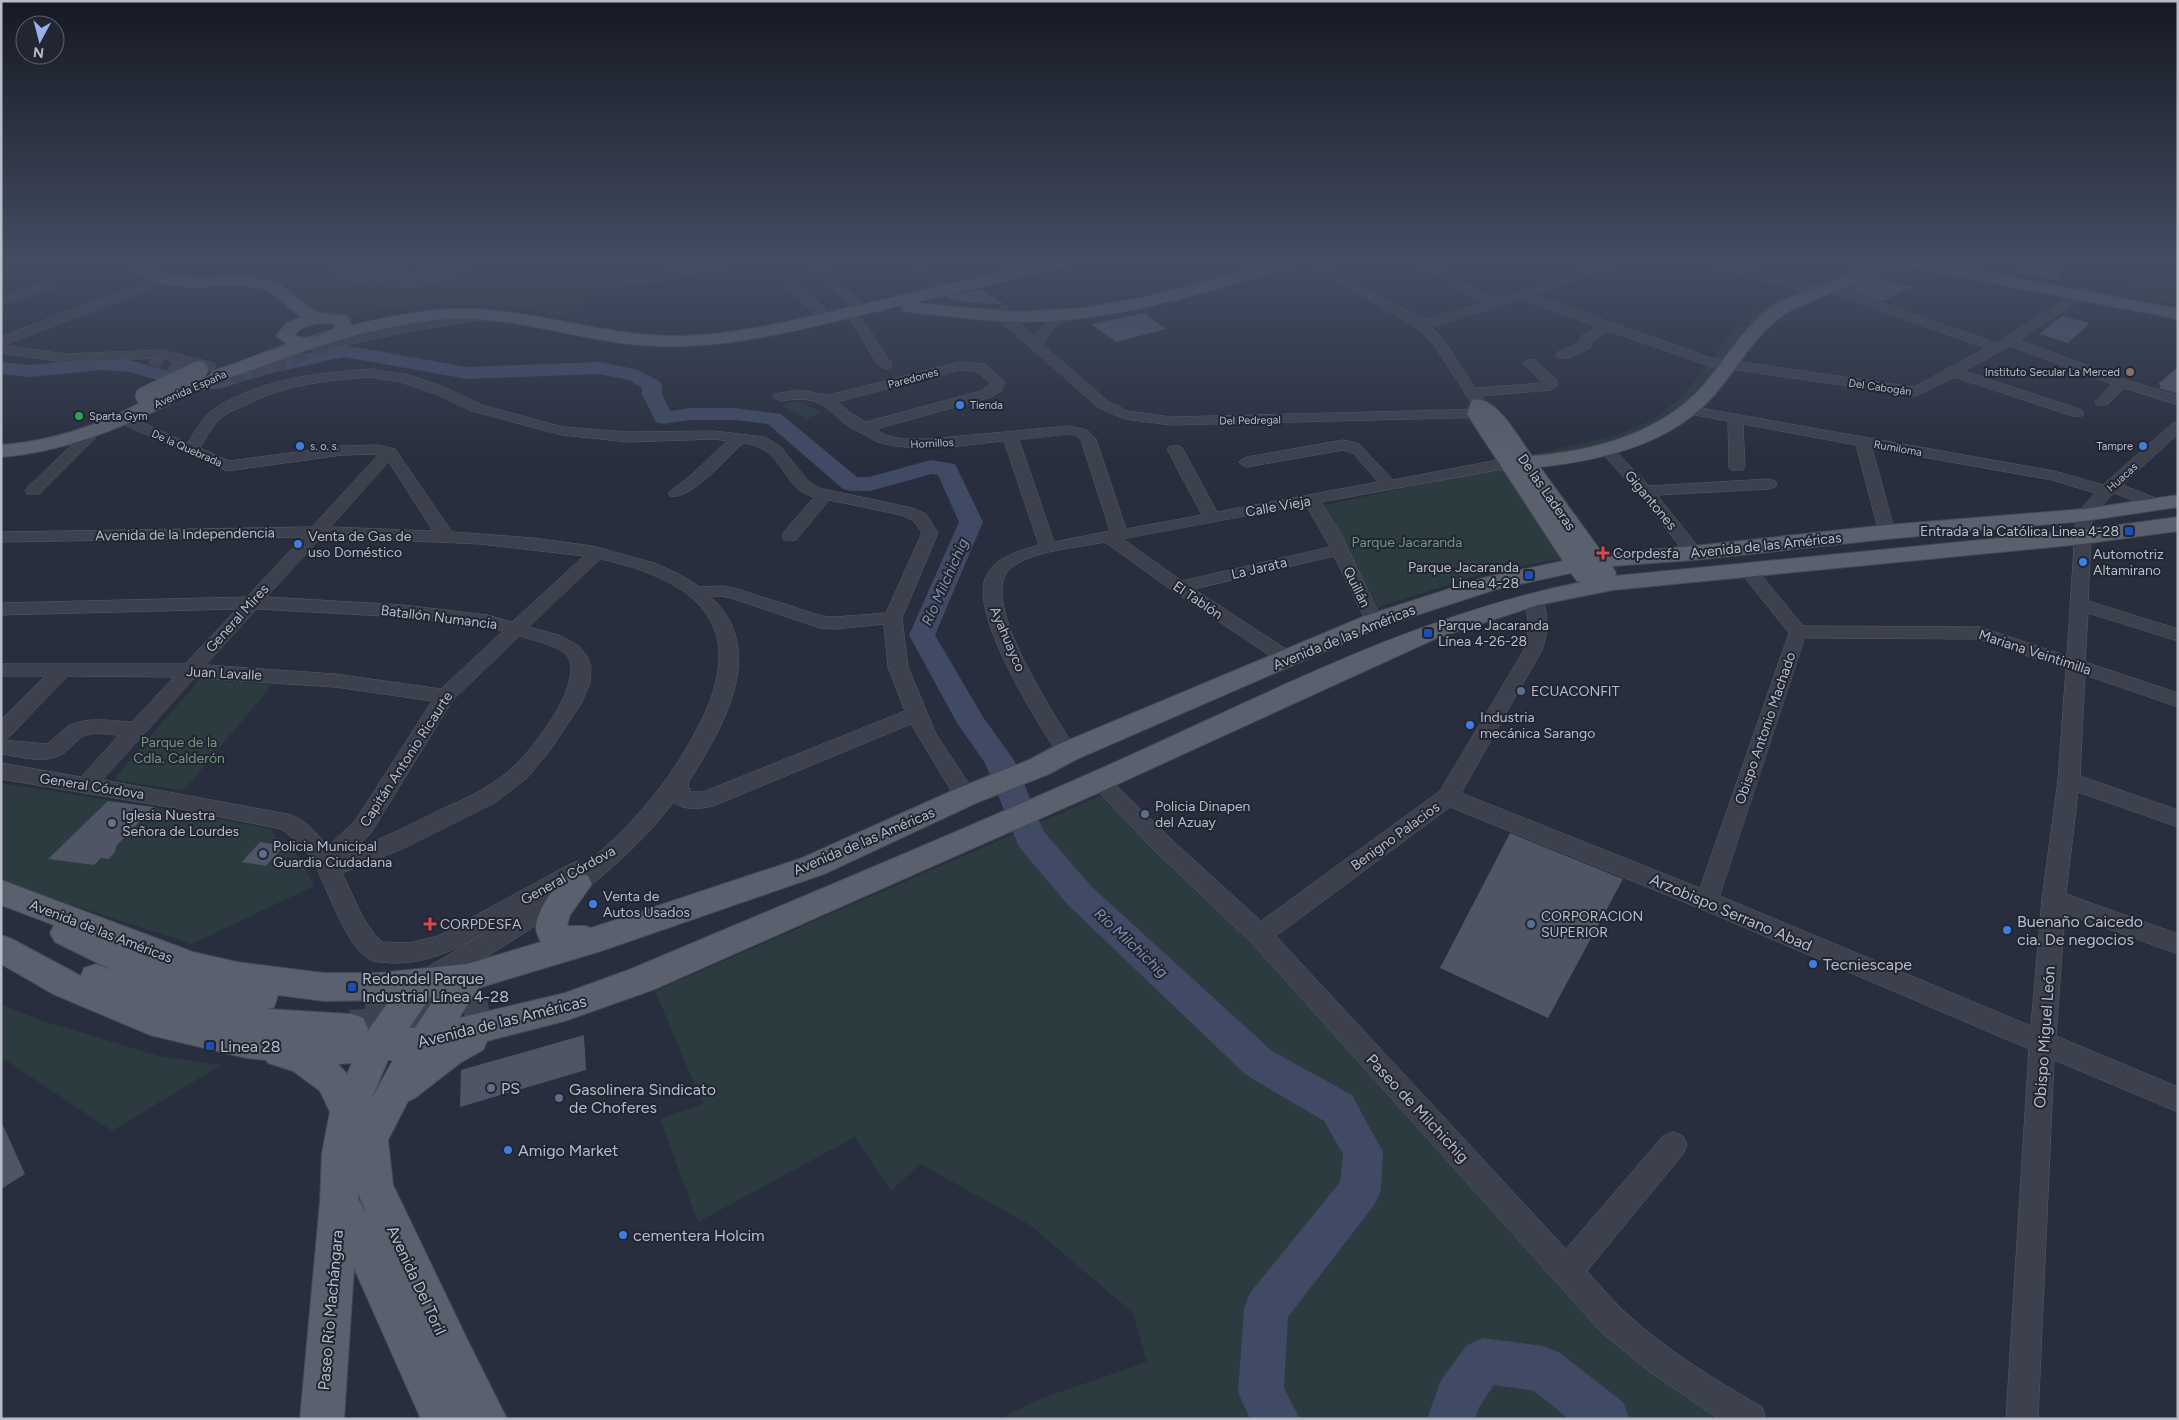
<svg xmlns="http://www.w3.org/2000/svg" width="2179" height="1420" font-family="Figtree,sans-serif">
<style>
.green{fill:#2b3b3f}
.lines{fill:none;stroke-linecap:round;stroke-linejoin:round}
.river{fill:#404a64;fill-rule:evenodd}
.taxiway{fill:#434958;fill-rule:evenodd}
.runway{fill:#434958;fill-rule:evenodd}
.building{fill:#4f5565}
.minor-tunnel{stroke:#3e4352;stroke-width:14;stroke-dasharray:14 7;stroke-linecap:butt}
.major-tunnel-far1{stroke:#3e4352;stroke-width:29;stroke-dasharray:29 15;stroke-linecap:butt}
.major-tunnel{stroke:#3e4352;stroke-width:38;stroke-dasharray:38 19;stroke-linecap:butt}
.minor-casing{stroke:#575c68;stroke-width:1}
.major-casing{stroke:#454a56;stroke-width:2}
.minor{fill:#3c414d;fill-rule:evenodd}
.major{fill:#5a606d;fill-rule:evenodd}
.tram{stroke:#5e6474;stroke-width:1}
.major-bridge-casing{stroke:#454a56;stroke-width:18;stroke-linecap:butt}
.major-bridge{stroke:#5a606d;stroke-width:18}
.education-dot{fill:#8d6e63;stroke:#212632;stroke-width:2}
.shop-dot{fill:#3f7fe0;stroke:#212632;stroke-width:2}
.leisure-dot{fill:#2e9e5b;stroke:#212632;stroke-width:2}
.transit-dot{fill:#1a4fb4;stroke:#212632;stroke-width:2}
.health-dot{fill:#e0444e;stroke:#212632;stroke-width:2}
.service-dot{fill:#5c6f8a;stroke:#212632;stroke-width:2}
.worship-dot{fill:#6b7280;stroke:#212632;stroke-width:2}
.labels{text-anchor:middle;stroke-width:4;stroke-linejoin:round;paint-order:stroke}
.far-poi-label{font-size:11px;fill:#b8bcc8;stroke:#212632;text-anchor:start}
.far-street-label{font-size:11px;fill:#b8bcc8;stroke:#212632}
.street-label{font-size:14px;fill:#b8bcc8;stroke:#212632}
.poi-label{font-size:14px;fill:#b8bcc8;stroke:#212632;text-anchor:start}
.park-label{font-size:14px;fill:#72967f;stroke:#212632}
.water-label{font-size:15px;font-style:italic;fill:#838fac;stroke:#212632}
.near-street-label{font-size:16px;fill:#b8bcc8;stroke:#212632}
.near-poi-label{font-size:16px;fill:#b8bcc8;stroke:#212632;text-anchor:start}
</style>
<rect width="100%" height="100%" fill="#282e3d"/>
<g class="green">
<polygon points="233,261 355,261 358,276 368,274 376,279 404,281 423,280 452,272 489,272 557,261 715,261 612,282 564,316 511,307 454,304 417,305 347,315 317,314 281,288 177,277 148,270 172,264 179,270 189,267 194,271"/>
<polygon points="468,261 526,261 495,267 458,269"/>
<polygon points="1869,261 1895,261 1785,306 1709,389 1648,435 1549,460 1522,457 1616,435 1654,419 1683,396 1737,326 1755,310"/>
<polygon points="2135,266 2178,274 2178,304 2143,298 2130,292 2127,281 2130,269"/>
<polygon points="796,400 821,412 807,419 782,406"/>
<polygon points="1501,468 1561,559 1485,573 1378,607 1324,505"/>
<polygon points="200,679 272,685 186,788 178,790 117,780 116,776"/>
<path d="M1,783L172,810L271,829L275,837C295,842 305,868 314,886L192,944L1,882Z"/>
<polygon points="1100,796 1242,921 1383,1086 1734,1419 999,1419 1042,1398 1147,1362 1133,1313 1030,1225 920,1164 891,1191 855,1137 698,1222 660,1119 703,1104 655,991"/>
<polygon points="1,1004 40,1020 159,1056 221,1065 112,1131 1,1057"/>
</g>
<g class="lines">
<g class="river">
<polygon points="344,345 467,367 599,362 635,369 659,381 662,385 662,394 670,411 690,408 735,408 781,414 857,477 869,477 931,460 955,464 983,522 935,635 983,717 1014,760 1044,832 1092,887 1272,1051 1352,1095 1383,1152 1381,1190 1375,1204 1288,1317 1284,1388 1300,1419 1250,1419 1238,1392 1244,1309 1250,1293 1340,1182 1343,1154 1324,1121 1246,1075 1068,905 1019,847 985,763 957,723 909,635 959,522 938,475 932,474 870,491 851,491 843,489 768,424 735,420 690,420 663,424 656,422 642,394 642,388 629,380 599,374 467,379 344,357 263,375 223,388 197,391 129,372 102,370 30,377 1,374 1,362 30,365 102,358 130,360 196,379 220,376 250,366"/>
<polygon points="1483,1338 1544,1346 1560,1353 1623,1402 1630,1419 1569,1419 1534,1391 1494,1385 1478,1409 1475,1419 1427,1419 1441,1380 1467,1345"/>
</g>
<path class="taxiway" d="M367,261H393L394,272C416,274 425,269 444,262C453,259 467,261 476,261C463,281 426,288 404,288C393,288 383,285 373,282L369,277Z"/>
<polygon class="runway" points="329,261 409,261 400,274 358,284 336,278 326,265"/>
</g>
<g class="building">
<polygon points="2018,261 2060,261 2060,281 2017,273"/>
<polygon points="1874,277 1913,287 1882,301 1848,288"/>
<polygon points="981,289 1004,304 968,303 945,297"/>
<polygon points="1144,313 1166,329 1116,342 1091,324"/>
<polygon points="2062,316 2090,323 2068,343 2039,334"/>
<polygon points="2178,367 2178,394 2159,388 2161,385 2158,384"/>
<polygon points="108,801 154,807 116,846 115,852 109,859 101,858 94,865 48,859"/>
<polygon points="1510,833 1623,879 1548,1018 1440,968"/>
<polygon points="260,842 284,846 266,866 242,862"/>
<polygon points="584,1035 586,1070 460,1107 461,1070"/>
<polygon points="1,1121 25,1174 1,1189"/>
</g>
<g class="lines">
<path class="minor-tunnel" d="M150,357C169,363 188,374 209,376C246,380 295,356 331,344"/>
<g class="major-tunnel-far1">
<polyline points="365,1003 427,998 495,986"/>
<polyline points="472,1012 489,1009"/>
</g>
<polyline class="major-tunnel" points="351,1029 418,1023 478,1011"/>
<g class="minor-casing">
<g id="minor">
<polygon points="712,261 735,261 733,264 656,282 613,287 607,283 613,279 656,274"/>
<polygon points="803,261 816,261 859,300 861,303 859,306 851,306"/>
<polygon points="905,261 919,261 945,284 939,288 935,287"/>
<polygon points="1303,261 1318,261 1423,320 1486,302 1449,286 1448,282 1410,261 1426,261 1459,278 1461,282 1498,299 1604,261 1622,261 1620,264 1533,295 1712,358 1914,387 1986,348 1830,293 1805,292 1700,264 1698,261 1719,261 1805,284 1835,286 1996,343 2084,288 2088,289 2090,292 2088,295 2019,340 2126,380 2178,396 2178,405 2124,388 2107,405 2097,405 2095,402 2112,384 2010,346 1964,371 2082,410 2084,413 2082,416 2072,416 1954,377 1916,396 1710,366 1609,331 1593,340 1590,348 1568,358 1558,358 1556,355 1558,352 1579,343 1582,335 1598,327 1521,299 1431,327 1444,340 1475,388 1543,383 1523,363 1530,359 1535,360 1557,380 1557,386 1550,390 1481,396 1486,404 1484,407 1474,407 1434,345 1417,328"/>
<polygon points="784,273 788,274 825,308 826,311 825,314 815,314 780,280 778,277 780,274"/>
<polygon points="50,281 54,282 56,285 54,288 1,305 1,297"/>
<polygon points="146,282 152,286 150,289 4,345 64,354 161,350 214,363 216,366 214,369 209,370 161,358 64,362 1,353 1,337"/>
<path d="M1003,306L1007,307L1009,314L1034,336C1044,324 1058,307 1077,311L1078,314L1077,317L1058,324L1042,344L1109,402L1128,411L1171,417L1491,409L1496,410L1498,413L1496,416L1491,417L1171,425L1125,419L1099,408L1006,326L997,315L999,307Z"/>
<polygon points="852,308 858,312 892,365 890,368 885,369 878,365 846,312"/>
<polygon points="488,311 494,315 493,318 421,329 331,348 324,344 331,340 421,321"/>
<path d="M960,362L985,364L1003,380L1005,383L1001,391L991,397L876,429L885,435L902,439H930L1069,426L1087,430L1096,439L1126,529L1202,515L1167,449L1170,446H1180L1183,449L1217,512L1378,482L1354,454L1343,450L1247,467L1242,465L1239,462L1242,459L1247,457L1343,440L1359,444L1393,480L1508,458L1513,460L1516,463L1513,466L1508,468L1321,502L1340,533L1383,621L1380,625L1374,627L1368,625L1334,556L1194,589L1295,655L1298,659L1295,663L1288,665L1281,663L1173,591L1105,542C1078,548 1031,550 1010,569C976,600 1059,721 1077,752L1074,757L1067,759L1060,757C1038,724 971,617 985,579C993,557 1019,551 1039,545L1004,441C962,445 919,454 878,442C872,440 867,435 861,433C823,415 832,393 780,401L773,397L775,394L798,390L829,395ZM960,370L976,371L991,384L981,391L866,422L849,412L838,402ZM1069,434L1077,436L1081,440L1110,531L1054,542L1019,440ZM1306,505L1330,547L1182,581L1123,539Z"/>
<path d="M370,369L409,375L446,388L482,405L563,427L629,432L714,431L764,437L780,446L808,481L819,488L912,508L926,514L938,533L902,618L908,667L936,734L977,796L974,802L966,804L958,802L911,724L713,806C701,809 683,811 674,802C611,883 524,935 437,986L428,990L419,986L416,979L419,972L491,930C458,948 430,964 391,963C384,962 375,963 369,959C345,946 326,884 313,861C305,848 294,838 281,829L181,809L1,779V763L81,777L119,735C109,735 94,731 84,736C74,741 67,754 56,757C39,763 18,756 1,754V720L45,676H1V664H185L237,609L1,615V603L247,597L303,537L1,542V532L312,527L379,454L342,455L227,471L118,422L116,419L118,416H128L188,443C195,431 203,417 214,409C260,379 317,373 370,369ZM370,377L401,382L436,394L472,411L562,435L629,442L714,439L727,441L690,476L668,493L670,496C690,501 728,457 743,443C785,447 781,489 814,497L784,532L782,536L784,540H796L829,500L901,515L914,521L922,533L886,613L835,617L822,616L734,588L721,586L700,587L679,574L654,563L592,546L534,538L452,532L395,449L378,445L342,446L229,461L200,448C206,437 213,425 222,417C228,412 237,409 243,406C288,384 322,381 370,377ZM389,462L433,531L331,527ZM322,537L480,544L584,556L512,622L487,615L403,605L267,597ZM601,559C699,581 751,627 698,727C669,783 634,823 586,864L578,861L570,864L438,936L410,943L382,942C362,924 354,896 342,873L402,849L496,802L527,778L551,749L581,704L590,683L591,667L587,656L578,645L558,635L529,627ZM721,596L731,598L820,628L835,629L884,624L888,667L905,711L703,792H690L688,783C721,730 770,651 711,597ZM257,609L403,617L486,627L503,631L441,689L335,674L206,665ZM520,636C532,640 561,646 568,657C584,684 532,750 512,768C504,776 492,783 481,790C469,798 454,803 440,810C412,824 384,838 354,849L371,833L452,701ZM68,676L174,677L132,722C112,721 87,716 68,726C61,731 54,739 47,744L2,740L8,738ZM195,678L335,687L432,701L355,821L327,847C317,832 305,819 287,814L103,780Z"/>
<path d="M1689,406L2054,471L2103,485L2173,423L2178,422V434L2122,485L2163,501L2165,504L2163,507H2151L2114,493L2092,516L2088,601L2178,629V641L2088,613L2085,662L2178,693V707L2085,675L2080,776L2178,810V827L2078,792L2066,894L2178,934V954L2065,913L2056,1036L2178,1087V1112L2054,1060L2038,1419H2006L2029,1049L1699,908L1450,807L1276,936L1566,1249L1663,1136L1673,1132L1683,1136L1687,1145L1683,1154L1587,1271C1599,1284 1610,1298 1623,1310C1664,1349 1714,1379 1762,1407L1766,1419H1719L1650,1372L1601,1332L1251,942L1155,851L1088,781L1091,776L1099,773L1107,776L1171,839L1261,921L1440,791L1524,650L1529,625L1524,599L1527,595L1533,593L1539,595C1550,611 1548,633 1542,650L1461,793L1700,888L1789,633L1741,573L1738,569L1741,565L1747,564L1753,565L1803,626L1980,627L2067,656L2076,515L2095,493L2052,480L1872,448L1895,532L1893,536H1881L1879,532L1856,445L1743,424L1745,467L1743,470H1731L1729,467L1728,421L1684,413L1682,410L1684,407ZM1805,638L1978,639L2066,669L2058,780L2042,899L2031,1026L1720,896Z"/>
<polygon points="91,430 96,431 98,434 96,437 39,494 27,494 25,491 27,488 86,431"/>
<polygon points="1606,444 1611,446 1649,486 1769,479 1775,481 1777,484 1775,487 1769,489 1657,495 1703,553 1700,557 1688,557 1639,494 1601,452 1598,449 1601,446"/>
</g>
</g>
<g class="major-casing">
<g id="major">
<path d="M130,261H146C160,285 221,276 246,277C261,278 277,281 289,291C298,298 306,307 317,312C325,315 337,314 347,316L353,326C397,314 442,306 488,310C552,315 614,337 679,336C737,335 794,320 851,307C917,292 984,277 1050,261H1078L1075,264L914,303L1017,312L1084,308L1146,297L1278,261H1305L1302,264C1221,287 1139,315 1054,321C1005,324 957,317 909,312L903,311L902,305C822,324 739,349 657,346C586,344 519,315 448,319C404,322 361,333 319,346C285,356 253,372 219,380L213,379L210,375L213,371L288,345L276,336L286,323L302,317C287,309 278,293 261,288C222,279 155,303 130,261ZM331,323L336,326C326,335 307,342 294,335C304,324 318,323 331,323Z"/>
<path d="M1881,261H1928L2178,309V319L1899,265L1791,310C1753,334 1743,362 1715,394C1672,444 1603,460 1540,467L1603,554L1694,546L1887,525L2084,509L2178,495V507L2084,521L1887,539L1694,560L1612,566L1616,573L1615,576L2082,530L2178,517V531L2082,544L1613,590L1538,605L1437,638L1109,788L655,989L565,1021L487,1041L483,1050L460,1063L415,1098L408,1101L388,1140L393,1185L467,1339L507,1419H421L354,1268L344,1419H300L320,1202L322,1153L330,1112L320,1091L293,1071L268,1063L266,1060L246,1058L150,1035L53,994L1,964V935L12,939L81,976L84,968L96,964L114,971L55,942L50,933L54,925L1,905V880L193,952L237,962L324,973H378L467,964L541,942C539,938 536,933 536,928C535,913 560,873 576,872C580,872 584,874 588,876L592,884L570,915L567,926H585L591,928L802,858L956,789L1029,760L1057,745L1365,616L1483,578L1563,561L1467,414L1472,400C1496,394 1519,439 1532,456C1594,451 1659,434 1702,387C1730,355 1741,327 1779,302ZM1571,573L1577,581L1582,582C1419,614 1271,692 1120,760C959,832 794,900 631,969L565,993L459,1018L478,988L601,951L824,874L976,803L1049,774L1077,759L1383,626L1497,589ZM278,995L324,1001L390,1000L367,1032L368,1029L363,1018L351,1014L268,1009L274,1007ZM437,995L415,1028H409L431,996ZM388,1060H393L371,1100ZM352,1063L347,1074L338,1064ZM358,1193L367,1214L358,1199Z"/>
<path d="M167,392L174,394L176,398L174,402C118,429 64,452 1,457V445C41,442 77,432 114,416C131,408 149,397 167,392Z"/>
</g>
</g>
<use href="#minor" class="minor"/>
<use href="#major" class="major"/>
<path class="tram" d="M1,448C77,442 130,412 198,381C255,354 314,331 377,320C410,314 444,309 477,311C530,314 581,331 634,337C671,341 709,338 746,333L1050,261"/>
<g class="major-bridge-casing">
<polyline id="major-bridge" points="144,396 199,370"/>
</g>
<use href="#major-bridge" class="major-bridge"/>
</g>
<linearGradient id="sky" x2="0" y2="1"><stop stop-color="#161922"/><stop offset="0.57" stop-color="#424c62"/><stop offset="1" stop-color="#424c62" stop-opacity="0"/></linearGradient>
<rect width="2179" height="460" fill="url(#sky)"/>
<circle class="education-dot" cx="2130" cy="372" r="5"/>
<g class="shop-dot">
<circle cx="960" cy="405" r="5"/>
<circle cx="300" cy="446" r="5"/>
<circle cx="2143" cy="446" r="5"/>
<circle cx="298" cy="544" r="5"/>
<circle cx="2083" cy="562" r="5"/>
<circle cx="1470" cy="725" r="5"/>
<circle cx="593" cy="904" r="5"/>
<circle cx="2007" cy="930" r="5"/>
<circle cx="1813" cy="964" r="5"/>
<circle cx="508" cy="1150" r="5"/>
<circle cx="623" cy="1235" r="5"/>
</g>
<circle class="leisure-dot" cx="79" cy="416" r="5"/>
<g class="transit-dot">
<rect x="2124" y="526" width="10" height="10" rx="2.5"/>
<rect x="1524" y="570" width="10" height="10" rx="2.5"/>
<rect x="1423" y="628" width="10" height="10" rx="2.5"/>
<rect x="347" y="982" width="10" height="10" rx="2.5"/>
<rect x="205" y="1041" width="10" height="10" rx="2.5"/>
</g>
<g class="health-dot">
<path d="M1600.5 545.5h5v5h5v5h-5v5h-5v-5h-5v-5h5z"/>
<path d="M427.5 916.5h5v5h5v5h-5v5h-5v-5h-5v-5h5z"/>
</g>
<g class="service-dot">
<circle cx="1521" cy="691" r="5"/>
<circle cx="1145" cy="814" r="5"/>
<circle cx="263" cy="854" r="5"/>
<circle cx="1531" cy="924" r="5"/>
<circle cx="491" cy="1088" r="5"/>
<circle cx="559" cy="1098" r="5"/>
</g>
<circle class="worship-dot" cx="112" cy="823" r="5"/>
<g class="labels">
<g class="far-poi-label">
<text x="2120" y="376" text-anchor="end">Instituto Secular La Merced</text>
<text x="970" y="409">Tienda</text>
<text x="89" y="420">Sparta Gym</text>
<text x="310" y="450">s. o. s.</text>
<text x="2133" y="450" text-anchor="end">Tampre</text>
</g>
<g class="far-street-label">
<text transform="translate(913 378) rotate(-15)" y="4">Paredones</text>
<text transform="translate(1880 387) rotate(8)" y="4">Del Cabogán</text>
<text transform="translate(190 389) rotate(-24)" y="4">Avenida España</text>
<text transform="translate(1250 420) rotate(-1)" y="4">Del Pedregal</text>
<text transform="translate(932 443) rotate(-3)" y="4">Hornillos</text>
<text transform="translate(187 448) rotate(24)" y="4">De la Quebrada</text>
<text transform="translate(1898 448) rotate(10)" y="4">Rumiloma</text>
<text transform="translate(2122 477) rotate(-42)" y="4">Huacas</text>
</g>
<g class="street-label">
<text transform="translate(1547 492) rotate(55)" y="5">De las Laderas</text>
<text transform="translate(1651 500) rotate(50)" y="5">Gigantones</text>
<text transform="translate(1278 506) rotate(-10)" y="5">Calle Vieja</text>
<text transform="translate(185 534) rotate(-1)" y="5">Avenida de la Independencia</text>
<text transform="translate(1766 545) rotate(-6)" y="5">Avenida de las Américas</text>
<text transform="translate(1259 568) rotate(-13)" y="5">La Jarata</text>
<text transform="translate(1357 587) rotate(64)" y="5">Quillán</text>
<text transform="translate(1198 600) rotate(34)" y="5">El Tablón</text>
<text transform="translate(439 617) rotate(7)" y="5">Batallón Numancia</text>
<text transform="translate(237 618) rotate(-48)" y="5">General Mires</text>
<text transform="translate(1344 637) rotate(-22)" y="5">Avenida de las Américas</text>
<text transform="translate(1008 639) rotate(67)" y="5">Ayahuayco</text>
<text transform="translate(2035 652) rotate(18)" y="5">Mariana Veintimilla</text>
<text transform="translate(224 673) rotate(3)" y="5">Juan Lavalle</text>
<text transform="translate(1765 728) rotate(-71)" y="5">Obispo Antonio Machado</text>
<text transform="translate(406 759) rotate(-57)" y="5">Capitán Antonio Ricaurte</text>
<text transform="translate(92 786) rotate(9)" y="5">General Córdova</text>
<text transform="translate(1395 836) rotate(-36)" y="5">Benigno Palacios</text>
<text transform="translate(864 841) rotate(-23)" y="5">Avenida de las Américas</text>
<text transform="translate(568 875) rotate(-29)" y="5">General Córdova</text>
<text transform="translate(101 931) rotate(21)" y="5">Avenida de las Américas</text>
</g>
<g class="poi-label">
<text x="2119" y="536" text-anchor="end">Entrada a la Católica Linea 4-28</text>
<text x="308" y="541">Venta de Gas de<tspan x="308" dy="16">uso Doméstico</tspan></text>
<text x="1613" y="558">Corpdesfa</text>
<text x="2093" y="559">Automotriz<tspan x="2093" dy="16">Altamirano</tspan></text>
<text x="1519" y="572" text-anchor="end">Parque Jacaranda<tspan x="1519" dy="16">Linea 4-28</tspan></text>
<text x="1438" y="630">Parque Jacaranda<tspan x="1438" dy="16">Línea 4-26-28</tspan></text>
<text x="1531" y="696">ECUACONFIT</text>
<text x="1480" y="722">Industria<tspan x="1480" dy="16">mecánica Sarango</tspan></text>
<text x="1155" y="811">Policia Dinapen<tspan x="1155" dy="16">del Azuay</tspan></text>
<text x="122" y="820">Iglesia Nuestra<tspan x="122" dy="16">Señora de Lourdes</tspan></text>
<text x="273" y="851">Policia Municipal<tspan x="273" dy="16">Guardia Ciudadana</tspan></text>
<text x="603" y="901">Venta de<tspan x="603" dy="16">Autos Usados</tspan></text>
<text x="1541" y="921">CORPORACION<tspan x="1541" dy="16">SUPERIOR</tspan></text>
<text x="440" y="929">CORPDESFA</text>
</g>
<g class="park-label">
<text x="1407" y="547">Parque Jacaranda</text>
<text x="179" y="747">Parque de la<tspan x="179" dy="16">Cdla. Calderón</tspan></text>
</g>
<g class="water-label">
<text transform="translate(945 582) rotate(-66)" y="5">Río Milchichig</text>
<text transform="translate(1131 943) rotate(43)" y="5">Río Milchichig</text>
</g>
<g class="near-street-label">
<text transform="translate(1731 912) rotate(23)" y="6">Arzobispo Serrano Abad</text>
<text transform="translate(502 1021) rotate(-14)" y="6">Avenida de las Américas</text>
<text transform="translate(2044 1037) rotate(-86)" y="6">Obispo Miguel León</text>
<text transform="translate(1418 1108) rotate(47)" y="6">Paseo de Milchichig</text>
<text transform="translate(417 1280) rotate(65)" y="6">Avenida Del Toril</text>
<text transform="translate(330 1310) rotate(-85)" y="6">Paseo Río Machángara</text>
</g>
<g class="near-poi-label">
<text x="2017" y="927">Buenaño Caicedo<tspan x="2017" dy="18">cia. De negocios</tspan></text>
<text x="1823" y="970">Tecniescape</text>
<text x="362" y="984">Redondel Parque<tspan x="362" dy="18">Industrial Línea 4-28</tspan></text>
<text x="220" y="1052">Linea 28</text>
<text x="501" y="1094">PS</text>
<text x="569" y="1095">Gasolinera Sindicato<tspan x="569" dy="18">de Choferes</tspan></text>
<text x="518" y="1156">Amigo Market</text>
<text x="633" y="1241">cementera Holcim</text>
</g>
</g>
<rect width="2179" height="1420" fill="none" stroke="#b8bcc8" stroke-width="5"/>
<g transform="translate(40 40) rotate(187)"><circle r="24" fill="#212632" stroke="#5d626e"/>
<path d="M0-4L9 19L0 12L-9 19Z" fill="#99aeec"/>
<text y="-8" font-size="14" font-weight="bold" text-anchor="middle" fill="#b8bcc8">N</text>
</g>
</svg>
